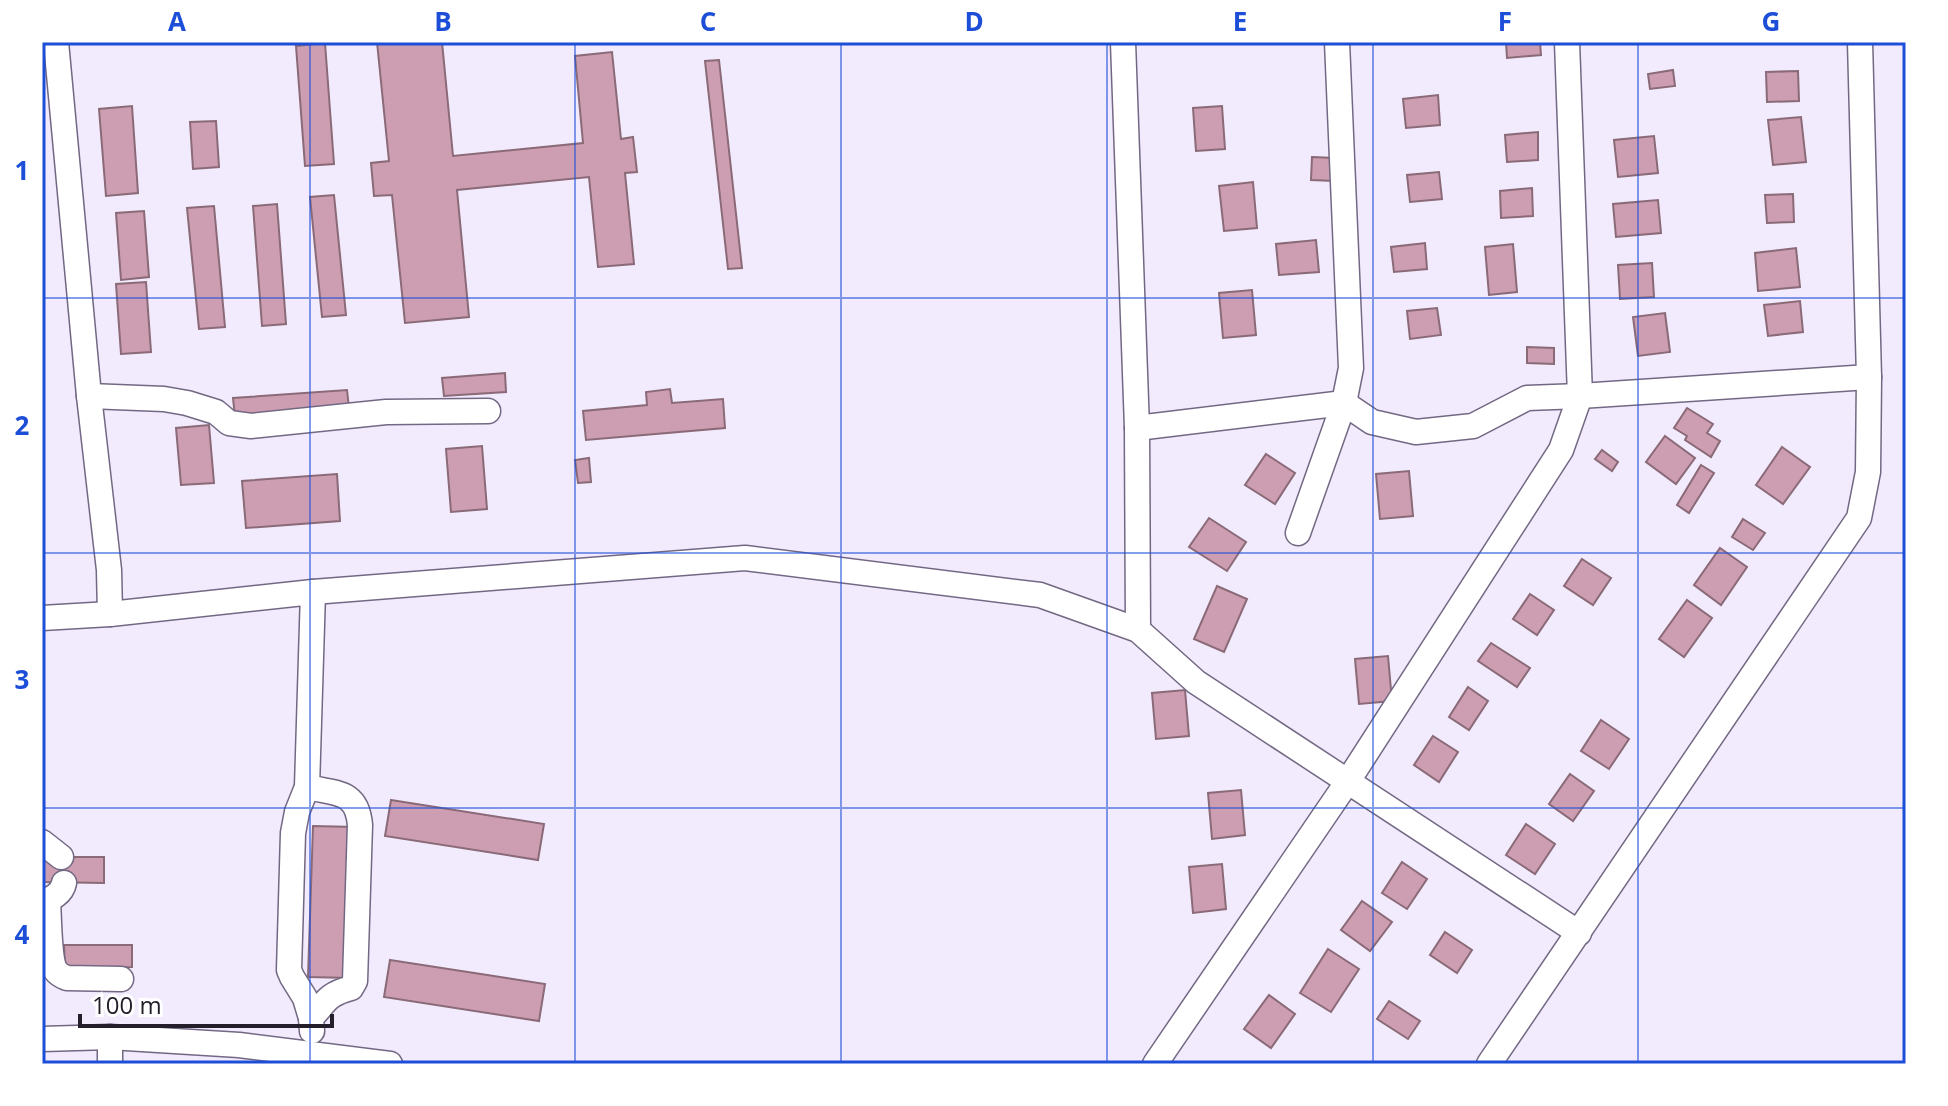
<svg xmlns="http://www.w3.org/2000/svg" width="1948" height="1106" font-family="'Open Sans',sans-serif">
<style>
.building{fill:#cd9eb1;stroke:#8a6a77;stroke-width:2}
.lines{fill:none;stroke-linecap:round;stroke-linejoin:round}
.minor-casing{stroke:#736883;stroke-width:27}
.minor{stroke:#fff;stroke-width:24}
.grid{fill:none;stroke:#1d4ed8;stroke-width:2;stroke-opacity:0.55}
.neatline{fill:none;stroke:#1d4ed8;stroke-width:3}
.grid-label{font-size:26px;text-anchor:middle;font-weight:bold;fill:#1d4ed8}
</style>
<rect width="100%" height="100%" fill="#f2eafd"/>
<g class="building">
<polygon points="377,42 442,42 453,156 583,143 575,56 612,52 621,139 633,137 637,172 625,173 634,264 598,267 589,177 457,190 469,317 405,323 392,195 374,196 371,163 389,161"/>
<polygon points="1506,42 1540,42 1541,55 1507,58"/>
<polygon points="325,43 334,164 305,166 296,46"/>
<polygon points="719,60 742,268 728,269 705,61"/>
<polygon points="1673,70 1675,86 1650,89 1648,74"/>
<polygon points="1798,71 1799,101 1767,102 1766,72"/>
<polygon points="1438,95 1440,125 1406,128 1403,99"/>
<polygon points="132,106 138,193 106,196 99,109"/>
<polygon points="1222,106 1225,149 1196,151 1193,108"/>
<polygon points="1801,117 1806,162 1773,165 1768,120"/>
<polygon points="216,121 219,167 193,169 190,122"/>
<polygon points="1538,132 1538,160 1507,162 1505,135"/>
<polygon points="1654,136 1658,173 1618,177 1614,140"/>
<polygon points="1312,157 1335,158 1334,181 1311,180"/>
<polygon points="1439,172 1442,199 1410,202 1407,175"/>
<polygon points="1253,182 1257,228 1224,231 1219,186"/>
<polygon points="1532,188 1533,216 1501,218 1500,191"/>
<polygon points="1793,194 1794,222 1767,223 1765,195"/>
<polygon points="334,195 346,315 322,317 310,197"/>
<polygon points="1658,200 1661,233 1616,237 1613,204"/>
<polygon points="277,204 286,324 262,326 253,206"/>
<polygon points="214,206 225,327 199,329 187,208"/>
<polygon points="144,211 149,277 121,280 116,213"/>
<polygon points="1316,240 1319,272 1279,275 1276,244"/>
<polygon points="1425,243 1427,269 1394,272 1391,247"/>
<polygon points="1513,244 1517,292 1489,295 1485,247"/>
<polygon points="1796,248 1800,287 1758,291 1755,253"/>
<polygon points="1652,263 1654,297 1620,299 1618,265"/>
<polygon points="146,282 151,352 121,354 116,284"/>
<polygon points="1252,290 1256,335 1223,338 1219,293"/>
<polygon points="1800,301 1803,332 1768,336 1764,305"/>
<polygon points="1437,308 1441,335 1410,339 1407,311"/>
<polygon points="1665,313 1670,352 1638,356 1633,317"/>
<polygon points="1527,347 1554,348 1554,364 1527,363"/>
<polygon points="505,373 506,392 444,396 442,378"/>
<polygon points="670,389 672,403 723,399 725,428 586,440 583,411 647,405 646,392"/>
<polygon points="347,390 349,408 235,417 233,398"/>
<polygon points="1687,408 1713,424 1707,433 1720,441 1711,457 1685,440 1687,436 1674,428"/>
<polygon points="209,425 214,483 181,485 176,428"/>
<polygon points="1665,436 1695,458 1676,484 1646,462"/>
<polygon points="482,446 487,509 451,512 446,449"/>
<polygon points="1782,447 1810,467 1783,504 1756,485"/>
<polygon points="1602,450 1618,462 1612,471 1595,459"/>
<polygon points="1266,454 1295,473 1275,504 1245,485"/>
<polygon points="589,458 591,482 578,483 575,460"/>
<polygon points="1701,465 1714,473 1689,513 1677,505"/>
<polygon points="1409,471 1413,516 1380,519 1376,474"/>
<polygon points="337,474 340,521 246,528 242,481"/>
<polygon points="1209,518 1246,542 1227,571 1189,547"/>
<polygon points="1743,519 1765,533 1753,550 1732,537"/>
<polygon points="1720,548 1747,567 1721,605 1694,585"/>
<polygon points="1582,559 1611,578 1593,605 1564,586"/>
<polygon points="1217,586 1247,599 1224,652 1194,639"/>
<polygon points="1530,594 1554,610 1537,635 1513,619"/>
<polygon points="1687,600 1712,618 1684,657 1659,639"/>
<polygon points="1491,643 1530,668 1517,687 1478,661"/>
<polygon points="1388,656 1392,701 1359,704 1355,659"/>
<polygon points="1468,687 1488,701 1469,730 1449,717"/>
<polygon points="1185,690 1189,736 1156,739 1152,693"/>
<polygon points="1601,720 1629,739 1609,769 1581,751"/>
<polygon points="1433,736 1458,752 1439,782 1414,765"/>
<polygon points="1570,774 1594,791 1573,821 1549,804"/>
<polygon points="1241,790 1245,835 1212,839 1208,793"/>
<polygon points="391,800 544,824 538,860 385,836"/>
<polygon points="1526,824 1555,844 1535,874 1506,855"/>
<polygon points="313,826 356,827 351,978 308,977"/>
<polygon points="42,857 104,857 104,883 42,882"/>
<polygon points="1402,862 1427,879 1407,909 1382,893"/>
<polygon points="1222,864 1226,909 1193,913 1189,867"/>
<polygon points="1362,901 1392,922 1370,951 1341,930"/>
<polygon points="1445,932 1472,950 1457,973 1430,955"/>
<polygon points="64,945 132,945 132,967 65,968"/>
<polygon points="1328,949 1359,969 1331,1012 1300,993"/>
<polygon points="390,960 545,984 539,1021 384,997"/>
<polygon points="1269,995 1295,1014 1271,1048 1244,1029"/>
<polygon points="1389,1001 1420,1021 1408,1039 1377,1019"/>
</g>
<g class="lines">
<g class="minor-casing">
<g id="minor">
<polyline points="56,42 89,396 109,570 110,614"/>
<polyline points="1123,42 1137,428 1138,630"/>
<polyline points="89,396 164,399 187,403 216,412 229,423 251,426 386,412 488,411"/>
<polyline points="1137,428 1344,403 1372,422 1416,432 1473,426 1527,398 1580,396 1869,377"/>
<polyline points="1298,533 1344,403 1351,368 1337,42"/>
<polyline points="42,618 110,614 313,592 745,558 1040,595 1138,630 1196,682 1579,933"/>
<path d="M307,787C336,794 357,790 360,825L355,981L351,988C326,995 327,1001 311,1018L312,1031"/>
<polyline points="42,842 61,857"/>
<path d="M48,900C49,915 49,961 56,971C59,975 62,976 67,978L121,979"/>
<path d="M42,902C52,899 62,893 64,883"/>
<polyline points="311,1018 305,998 292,977 289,970 293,833 297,812 307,787 313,592"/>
<polyline points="110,1037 110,1064"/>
<polyline points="42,1039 110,1037 239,1045 390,1064"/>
<polyline points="1155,1064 1348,781 1561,450 1580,396 1567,42"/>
<polyline points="1489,1064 1859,518 1868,472 1869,377 1860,42"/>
</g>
</g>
<use href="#minor" class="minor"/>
</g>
<path class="grid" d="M310,42V1064M575,42V1064M841,42V1064M1107,42V1064M1373,42V1064M1638,42V1064M42,298H1906M42,553H1906M42,808H1906"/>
<rect width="1948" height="1106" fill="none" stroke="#ffffff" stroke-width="88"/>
<path d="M80 1014v12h252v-12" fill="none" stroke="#231e29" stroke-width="4"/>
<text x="92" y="1014" font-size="24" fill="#231e29" stroke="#ffffff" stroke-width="6" paint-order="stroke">100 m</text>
<rect x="44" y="44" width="1860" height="1018" class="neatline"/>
<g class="grid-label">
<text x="177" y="31">A</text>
<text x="443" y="31">B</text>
<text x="708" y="31">C</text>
<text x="974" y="31">D</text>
<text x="1240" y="31">E</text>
<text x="1505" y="31">F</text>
<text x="1771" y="31">G</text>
<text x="22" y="180">1</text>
<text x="22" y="435">2</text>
<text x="22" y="689">3</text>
<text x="22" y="944">4</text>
</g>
</svg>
